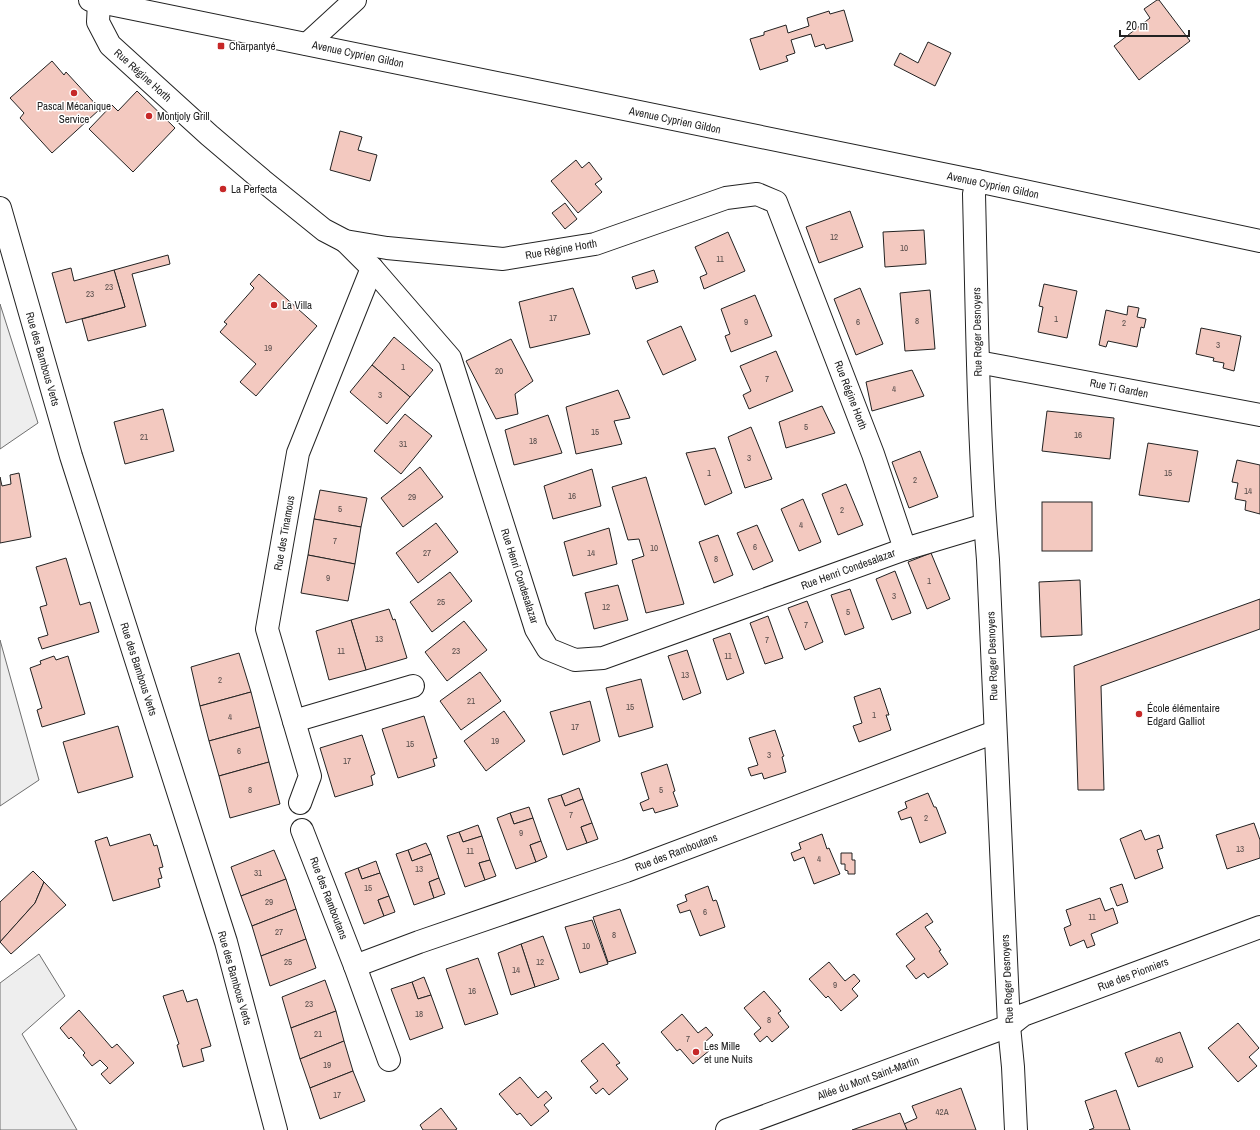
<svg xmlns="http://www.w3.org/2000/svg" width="1260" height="1130" font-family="'Archivo Narrow',sans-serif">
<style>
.green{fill:#eee;stroke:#6f6f6f}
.building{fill:#f3c9c0;stroke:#222}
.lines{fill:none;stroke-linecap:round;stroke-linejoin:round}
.minor-casing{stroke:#222;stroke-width:24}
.minor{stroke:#fff;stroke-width:22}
.poi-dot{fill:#c62828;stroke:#fff;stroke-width:1.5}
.labels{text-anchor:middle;stroke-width:3;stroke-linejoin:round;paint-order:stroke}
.number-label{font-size:9px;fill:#564c4a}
.poi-label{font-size:11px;fill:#222;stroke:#fff;text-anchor:start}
.street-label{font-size:11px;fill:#222;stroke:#fff}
</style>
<rect width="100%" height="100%" fill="#fff"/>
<g class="green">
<polygon points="0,304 38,423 0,449"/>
<polygon points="0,640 39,780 0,806"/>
<polygon points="39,954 65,996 22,1034 77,1130 0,1130 0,983"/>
</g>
<g class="building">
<polygon points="1157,0 1159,0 1190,41 1139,80 1114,46 1150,18 1144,9"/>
<polygon points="844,10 853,41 826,49 824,44 815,47 811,34 791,40 795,53 786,56 788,61 760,70 750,39 764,35 764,32 786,25 788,33 809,26 807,18 829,11 830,14"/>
<polygon points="928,42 951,53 935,86 894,65 900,53 918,63"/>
<polygon points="52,61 64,75 66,72 100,109 52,153 20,118 24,113 10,98"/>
<polygon points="137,91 175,128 133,172 89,129 112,105 118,111"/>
<polygon points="340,131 362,137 358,150 377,155 370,181 330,170"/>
<polygon points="576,160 582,168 589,162 602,179 595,184 602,192 578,213 551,181"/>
<polygon points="565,203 577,219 565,229 552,213"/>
<polygon points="850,211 863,247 819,263 806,227"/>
<polygon points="924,230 926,264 885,267 883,232"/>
<polygon points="728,232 745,271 704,289 700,277 707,274 695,247"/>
<polygon points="168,255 170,264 132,274 146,326 88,341 82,319 125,307 114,270"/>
<polygon points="71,268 74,281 114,270 125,307 66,323 52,273"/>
<polygon points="654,270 658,282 636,289 632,277"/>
<polygon points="259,274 317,326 256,396 240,382 256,364 220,332 227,324 224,322 254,288 250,284"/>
<polygon points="1044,284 1077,291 1067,338 1038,332 1043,307 1039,306"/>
<polygon points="573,288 590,334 530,348 519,302"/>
<polygon points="860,288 883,344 856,355 834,299"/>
<polygon points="930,290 935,349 905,351 900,293"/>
<polygon points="755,295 772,336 731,352 725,336 730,334 721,309"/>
<polygon points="1128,306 1139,308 1137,317 1146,319 1144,328 1141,327 1137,347 1108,341 1106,347 1099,345 1106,310 1127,315"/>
<polygon points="681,326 696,360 663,375 647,341"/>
<polygon points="1201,328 1241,336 1234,371 1223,368 1224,363 1213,361 1214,358 1196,354"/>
<polygon points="394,337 433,370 410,397 372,365"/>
<polygon points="511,339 533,381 515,394 518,414 496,419 466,361"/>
<polygon points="776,351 793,391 749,409 743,395 751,391 740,366"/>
<polygon points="372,365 410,397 387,424 350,392"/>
<polygon points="912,370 924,396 872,411 866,382"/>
<polygon points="618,390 630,418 614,421 622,444 576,454 566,407"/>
<polygon points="822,406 835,433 786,448 779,422"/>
<polygon points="163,409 174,451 125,464 114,422"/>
<polygon points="1047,411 1114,418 1110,459 1042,451"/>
<polygon points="405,414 432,436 401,474 374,451"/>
<polygon points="548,415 562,453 514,465 505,430"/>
<polygon points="751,427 772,479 745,488 728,437"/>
<polygon points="1148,443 1198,451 1189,502 1139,495"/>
<polygon points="715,448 732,493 705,505 686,453"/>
<polygon points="920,451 938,497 909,508 892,462"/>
<polygon points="1237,460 1260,465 1260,514 1245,510 1246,501 1235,499 1238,483 1232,482"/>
<polygon points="420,467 443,497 403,527 381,498"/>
<polygon points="592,469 601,506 553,519 544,486"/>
<polygon points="19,473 31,537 0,543 0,477 2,486 11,484 10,475"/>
<polygon points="646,477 684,604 646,613 632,560 644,556 639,539 628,540 612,487"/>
<polygon points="846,484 863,525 838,535 822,494"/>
<polygon points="320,490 367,498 361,527 314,519"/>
<polygon points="803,499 821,542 799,551 781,509"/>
<rect x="1042" y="502" width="50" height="49"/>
<polygon points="314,519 361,527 355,564 308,555"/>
<polygon points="436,523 458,552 418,583 396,553"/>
<polygon points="757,525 773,561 753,570 737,533"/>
<polygon points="609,528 617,564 573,576 564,542"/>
<polygon points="718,535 733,575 714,583 699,542"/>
<polygon points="931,553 950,599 927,609 908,562"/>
<polygon points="308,555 355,564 348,601 301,593"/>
<polygon points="66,558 80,605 90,602 99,632 42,649 38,638 48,635 40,607 47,605 36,567"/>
<polygon points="895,571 911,613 892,620 876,579"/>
<polygon points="450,572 472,601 432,632 410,602"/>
<polygon points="1080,580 1082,635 1041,637 1039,582"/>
<polygon points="618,585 628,620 594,629 585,593"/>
<polygon points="850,589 864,628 845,635 831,595"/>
<polygon points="1260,599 1260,629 1101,686 1104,790 1078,790 1074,666"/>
<polygon points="807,601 823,642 805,650 788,608"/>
<polygon points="389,609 393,620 395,619 407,658 366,670 351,620"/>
<polygon points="768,616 783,658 765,664 750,623"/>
<polygon points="351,620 366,670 329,680 316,631"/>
<polygon points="464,621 487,650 447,681 425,652"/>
<polygon points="730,633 744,673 727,680 713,639"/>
<polygon points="687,650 701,693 683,700 668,656"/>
<polygon points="239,653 251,692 200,706 191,667"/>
<polygon points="54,656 56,660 68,656 85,714 42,727 37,710 42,708 30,668 41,664 40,661"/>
<polygon points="480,672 501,701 461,730 440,701"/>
<polygon points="641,679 653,727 619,737 606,688"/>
<polygon points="880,688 889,715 886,715 891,730 859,742 853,726 862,723 854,697"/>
<polygon points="251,692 260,727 209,741 200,706"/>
<polygon points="590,701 600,741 563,755 550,712"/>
<polygon points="504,711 525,741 486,771 464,741"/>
<polygon points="424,716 437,758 433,759 435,766 398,778 382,729"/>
<polygon points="118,726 133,777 78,793 63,742"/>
<polygon points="260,727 269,762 219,776 209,741"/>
<polygon points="775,730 783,754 784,756 782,757 786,772 764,779 762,773 751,776 748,768 758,765 749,738"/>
<polygon points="362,735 375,774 371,776 373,785 335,797 320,748"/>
<polygon points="269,762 280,804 230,818 219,776"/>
<polygon points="667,764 675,791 673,792 678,806 655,813 653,808 643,811 640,803 649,799 641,773"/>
<polygon points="579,788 583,799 565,806 561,795"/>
<polygon points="928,793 934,807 936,807 946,833 920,843 911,817 901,820 898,812 907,808 905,802"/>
<polygon points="561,795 565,806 583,799 592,823 581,827 587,843 567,850 548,799"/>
<polygon points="529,807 533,818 514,824 510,813"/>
<polygon points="510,813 514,824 533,818 541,841 530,845 536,862 516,869 497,818"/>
<polygon points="592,823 598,839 587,843 581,827"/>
<polygon points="1254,823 1260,840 1260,858 1227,869 1216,835"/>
<polygon points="478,825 482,836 463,842 459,832"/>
<polygon points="1141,830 1145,840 1159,835 1163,848 1157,850 1163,868 1135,879 1120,839"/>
<polygon points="459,832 463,842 482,836 490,860 479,863 485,880 465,887 447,836"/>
<polygon points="150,834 154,846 157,845 163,867 159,868 162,878 158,879 160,887 113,901 95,841 107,837 110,846"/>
<polygon points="822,834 827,849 829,848 840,874 814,884 804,857 794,861 791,853 801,849 799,843"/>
<polygon points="541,841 547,857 536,862 530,845"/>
<polygon points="426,843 431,854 412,861 408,850"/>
<polygon points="274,850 286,879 241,896 231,867"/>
<polygon points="408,850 412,861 431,854 439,878 429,882 434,898 414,905 396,854"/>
<polygon points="841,853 852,853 852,860 855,860 855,874 848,874 848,871 845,870 845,864 841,864"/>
<polygon points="490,860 496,876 485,880 479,863"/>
<polygon points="376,861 380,873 362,879 358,868"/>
<polygon points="358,868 362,879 380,873 389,896 378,900 384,916 364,924 345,873"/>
<polygon points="33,871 44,882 35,903 0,942 0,902"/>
<polygon points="439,878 445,894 434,898 429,882"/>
<polygon points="286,879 296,909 252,926 241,896"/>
<polygon points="44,882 66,905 11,954 0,942 35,903"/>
<polygon points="1122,884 1128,902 1117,906 1110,888"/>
<polygon points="708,886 713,901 716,900 717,902 725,927 700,936 690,910 680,913 677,905 687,901 685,895"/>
<polygon points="389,896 395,912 384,916 378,900"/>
<polygon points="1100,898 1105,911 1113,908 1118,923 1091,934 1095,945 1087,948 1084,940 1070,946 1064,928 1071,925 1066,910"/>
<polygon points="296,909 306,939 261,956 252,926"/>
<polygon points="620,909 636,953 608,962 593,917"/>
<polygon points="927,913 933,922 925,927 941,950 939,951 948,964 928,978 924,973 916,979 906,966 915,959 896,934"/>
<polygon points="592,920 608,964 580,973 565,927"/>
<polygon points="543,936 559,979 535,987 521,944"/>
<polygon points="306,939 316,968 270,986 261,956"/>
<polygon points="521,944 535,987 511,995 498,953"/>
<polygon points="478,958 498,1014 465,1025 446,969"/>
<polygon points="829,962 845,981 854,974 860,981 852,989 858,996 841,1011 828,996 826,998 809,979"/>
<polygon points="424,977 431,995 418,999 412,982"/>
<polygon points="325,980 336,1011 291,1028 282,997"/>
<polygon points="412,982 418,999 431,995 443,1028 410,1040 391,989"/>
<polygon points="183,990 187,1002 197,999 211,1046 201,1049 204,1061 183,1067 177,1045 179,1044 163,996"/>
<polygon points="764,991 781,1011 778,1013 789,1027 772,1042 767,1036 760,1042 754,1034 761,1028 744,1008"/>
<polygon points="79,1010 112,1048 117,1044 134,1063 110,1084 101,1074 108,1068 100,1060 92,1066 83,1055 85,1053 71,1037 69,1039 60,1028"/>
<polygon points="336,1011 344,1041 300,1059 291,1028"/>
<polygon points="682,1014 698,1033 706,1027 713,1035 704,1043 710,1050 693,1064 680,1049 677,1051 661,1032"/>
<polygon points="1238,1023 1259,1048 1249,1057 1257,1066 1238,1082 1208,1048"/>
<polygon points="1180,1032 1193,1067 1138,1087 1125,1053"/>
<polygon points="344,1041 353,1071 310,1088 300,1059"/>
<polygon points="603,1043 620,1063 616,1065 628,1079 609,1095 603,1088 596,1094 590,1087 598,1081 581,1061"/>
<polygon points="353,1071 365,1101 320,1119 310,1088"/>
<polygon points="520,1077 538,1098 546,1091 552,1098 544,1105 549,1111 531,1126 520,1113 517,1115 499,1094"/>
<polygon points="961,1088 976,1130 907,1130 904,1124 917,1118 912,1106"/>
<polygon points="1116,1090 1130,1130 1089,1130 1094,1128 1085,1101"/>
<polygon points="441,1108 457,1129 455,1130 423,1130 420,1125"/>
<polygon points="900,1113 907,1130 852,1130"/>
</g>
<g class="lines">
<g class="minor-casing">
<g id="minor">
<polyline points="90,0 977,181 1260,241"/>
<polyline points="99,2 98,22 110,45 209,135 262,180 324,230 345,241 387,248 503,259 595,244 726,198 757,194 776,202 873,454 905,549"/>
<polyline points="307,44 355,0"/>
<path d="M977,181L974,194C977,316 978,438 988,560L1009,1026L1013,1067L1016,1130"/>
<polyline points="0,208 71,456 226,942 276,1130"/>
<polyline points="345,241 372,268 450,358 536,629 548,649 575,660 603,658 905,549 985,525"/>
<polyline points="978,362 1260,415"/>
<polyline points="294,721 413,686"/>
<polyline points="300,803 310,776 267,629 298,453 372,268"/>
<polyline points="302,830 355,966 419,942 626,871 995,732"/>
<polyline points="355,966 389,1060"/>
<polyline points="727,1130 1009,1026 1023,1015 1260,927"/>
</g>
</g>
<use href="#minor" class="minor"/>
</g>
<g class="poi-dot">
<rect x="217" y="42" width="8" height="8" rx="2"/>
<circle cx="74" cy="93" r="4"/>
<circle cx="149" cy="116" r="4"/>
<circle cx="223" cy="189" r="4"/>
<circle cx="274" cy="305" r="4"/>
<circle cx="1139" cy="714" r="4"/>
<circle cx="696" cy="1052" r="4"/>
</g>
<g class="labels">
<g class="number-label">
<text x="834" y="240">12</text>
<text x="904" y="251">10</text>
<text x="720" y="262">11</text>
<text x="109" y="290">23</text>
<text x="90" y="297">23</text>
<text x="553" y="321">17</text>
<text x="1056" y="322">1</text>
<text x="917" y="324">8</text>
<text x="746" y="325">9</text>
<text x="858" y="325">6</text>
<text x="1124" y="326">2</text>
<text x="1218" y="348">3</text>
<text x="268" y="351">19</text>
<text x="403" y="370">1</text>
<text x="499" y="374">20</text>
<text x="767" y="382">7</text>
<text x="894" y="392">4</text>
<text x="380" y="398">3</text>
<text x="806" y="430">5</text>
<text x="595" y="435">15</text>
<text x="1078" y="438">16</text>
<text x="144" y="440">21</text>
<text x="533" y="444">18</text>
<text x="403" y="447">31</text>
<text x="749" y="461">3</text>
<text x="709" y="476">1</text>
<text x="1168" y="476">15</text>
<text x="915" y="483">2</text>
<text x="1248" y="494">14</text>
<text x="572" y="499">16</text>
<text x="412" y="500">29</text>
<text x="340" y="512">5</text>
<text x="842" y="513">2</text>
<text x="801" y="528">4</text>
<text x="335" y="544">7</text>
<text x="755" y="550">6</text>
<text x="654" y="551">10</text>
<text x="427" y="556">27</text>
<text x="591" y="556">14</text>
<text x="716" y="562">8</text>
<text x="328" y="581">9</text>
<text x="929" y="584">1</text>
<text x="894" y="599">3</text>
<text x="441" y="605">25</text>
<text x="606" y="610">12</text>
<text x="848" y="615">5</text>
<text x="806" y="628">7</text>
<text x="379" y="642">13</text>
<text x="767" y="643">7</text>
<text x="341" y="654">11</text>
<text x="456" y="654">23</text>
<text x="728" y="659">11</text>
<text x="685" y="678">13</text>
<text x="220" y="683">2</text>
<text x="471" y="704">21</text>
<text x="630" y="710">15</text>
<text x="874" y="718">1</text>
<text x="230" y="720">4</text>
<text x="575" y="730">17</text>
<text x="495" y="744">19</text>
<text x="410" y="747">15</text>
<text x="239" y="754">6</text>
<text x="769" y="758">3</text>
<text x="347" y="764">17</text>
<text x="250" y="793">8</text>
<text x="661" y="793">5</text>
<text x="571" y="818">7</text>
<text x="926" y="821">2</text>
<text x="521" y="836">9</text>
<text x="1240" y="852">13</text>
<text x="470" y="854">11</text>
<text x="819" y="862">4</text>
<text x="419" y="872">13</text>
<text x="258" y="876">31</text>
<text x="368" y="891">15</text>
<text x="269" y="905">29</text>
<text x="705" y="915">6</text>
<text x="1092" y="920">11</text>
<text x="279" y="935">27</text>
<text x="614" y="938">8</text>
<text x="586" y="949">10</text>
<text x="288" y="965">25</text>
<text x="540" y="965">12</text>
<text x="516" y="973">14</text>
<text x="835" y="988">9</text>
<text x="472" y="994">16</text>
<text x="309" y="1007">23</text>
<text x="419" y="1017">18</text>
<text x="769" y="1023">8</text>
<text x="318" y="1037">21</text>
<text x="688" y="1042">7</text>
<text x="1159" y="1063">40</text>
<text x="327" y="1068">19</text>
<text x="337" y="1098">17</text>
<text x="942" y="1115">42A</text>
</g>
<g class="poi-label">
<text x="229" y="50">Charpantyé</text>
<text x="74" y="110" text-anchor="middle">Pascal Mécanique<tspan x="74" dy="13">Service</tspan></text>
<text x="157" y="120">Montjoly Grill</text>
<text x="231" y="193">La Perfecta</text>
<text x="282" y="309">La Villa</text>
<text x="1147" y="712">École élémentaire<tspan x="1147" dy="13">Edgard Galliot</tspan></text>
<text x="704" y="1050">Les Mille<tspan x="704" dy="13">et une Nuits</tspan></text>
</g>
<g class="street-label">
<text transform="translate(358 54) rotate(12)" y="4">Avenue Cyprien Gildon</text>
<text transform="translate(143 75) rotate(42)" y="4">Rue Régine Horth</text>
<text transform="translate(675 120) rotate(12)" y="4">Avenue Cyprien Gildon</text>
<text transform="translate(993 185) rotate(12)" y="4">Avenue Cyprien Gildon</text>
<text transform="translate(561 249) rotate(-10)" y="4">Rue Régine Horth</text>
<text transform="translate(977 332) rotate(-91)" y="4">Rue Roger Desnoyers</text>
<text transform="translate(43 359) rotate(74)" y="4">Rue des Bambous Verts</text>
<text transform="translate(1119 388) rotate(11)" y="4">Rue Ti Garden</text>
<text transform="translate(851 395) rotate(69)" y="4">Rue Régine Horth</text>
<text transform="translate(284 533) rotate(-80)" y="4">Rue des Tinamous</text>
<text transform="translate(848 569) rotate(-20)" y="4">Rue Henri Condesalazar</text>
<text transform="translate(520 576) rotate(72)" y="4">Rue Henri Condesalazar</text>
<text transform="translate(992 656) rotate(-92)" y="4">Rue Roger Desnoyers</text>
<text transform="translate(139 669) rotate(72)" y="4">Rue des Bambous Verts</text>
<text transform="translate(676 852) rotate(-21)" y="4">Rue des Ramboutans</text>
<text transform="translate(329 898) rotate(69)" y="4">Rue des Ramboutans</text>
<text transform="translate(1133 974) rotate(-21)" y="4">Rue des Pionniers</text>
<text transform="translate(235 978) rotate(74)" y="4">Rue des Bambous Verts</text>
<text transform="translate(1007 979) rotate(-93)" y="4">Rue Roger Desnoyers</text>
<text transform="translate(868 1078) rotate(-20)" y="4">Allée du Mont Saint-Martin</text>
</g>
</g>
<path d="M1120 30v6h69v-6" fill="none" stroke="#222222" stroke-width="2"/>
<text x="1126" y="30" font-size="12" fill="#222222" stroke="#ffffff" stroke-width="3" paint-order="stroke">20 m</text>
</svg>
